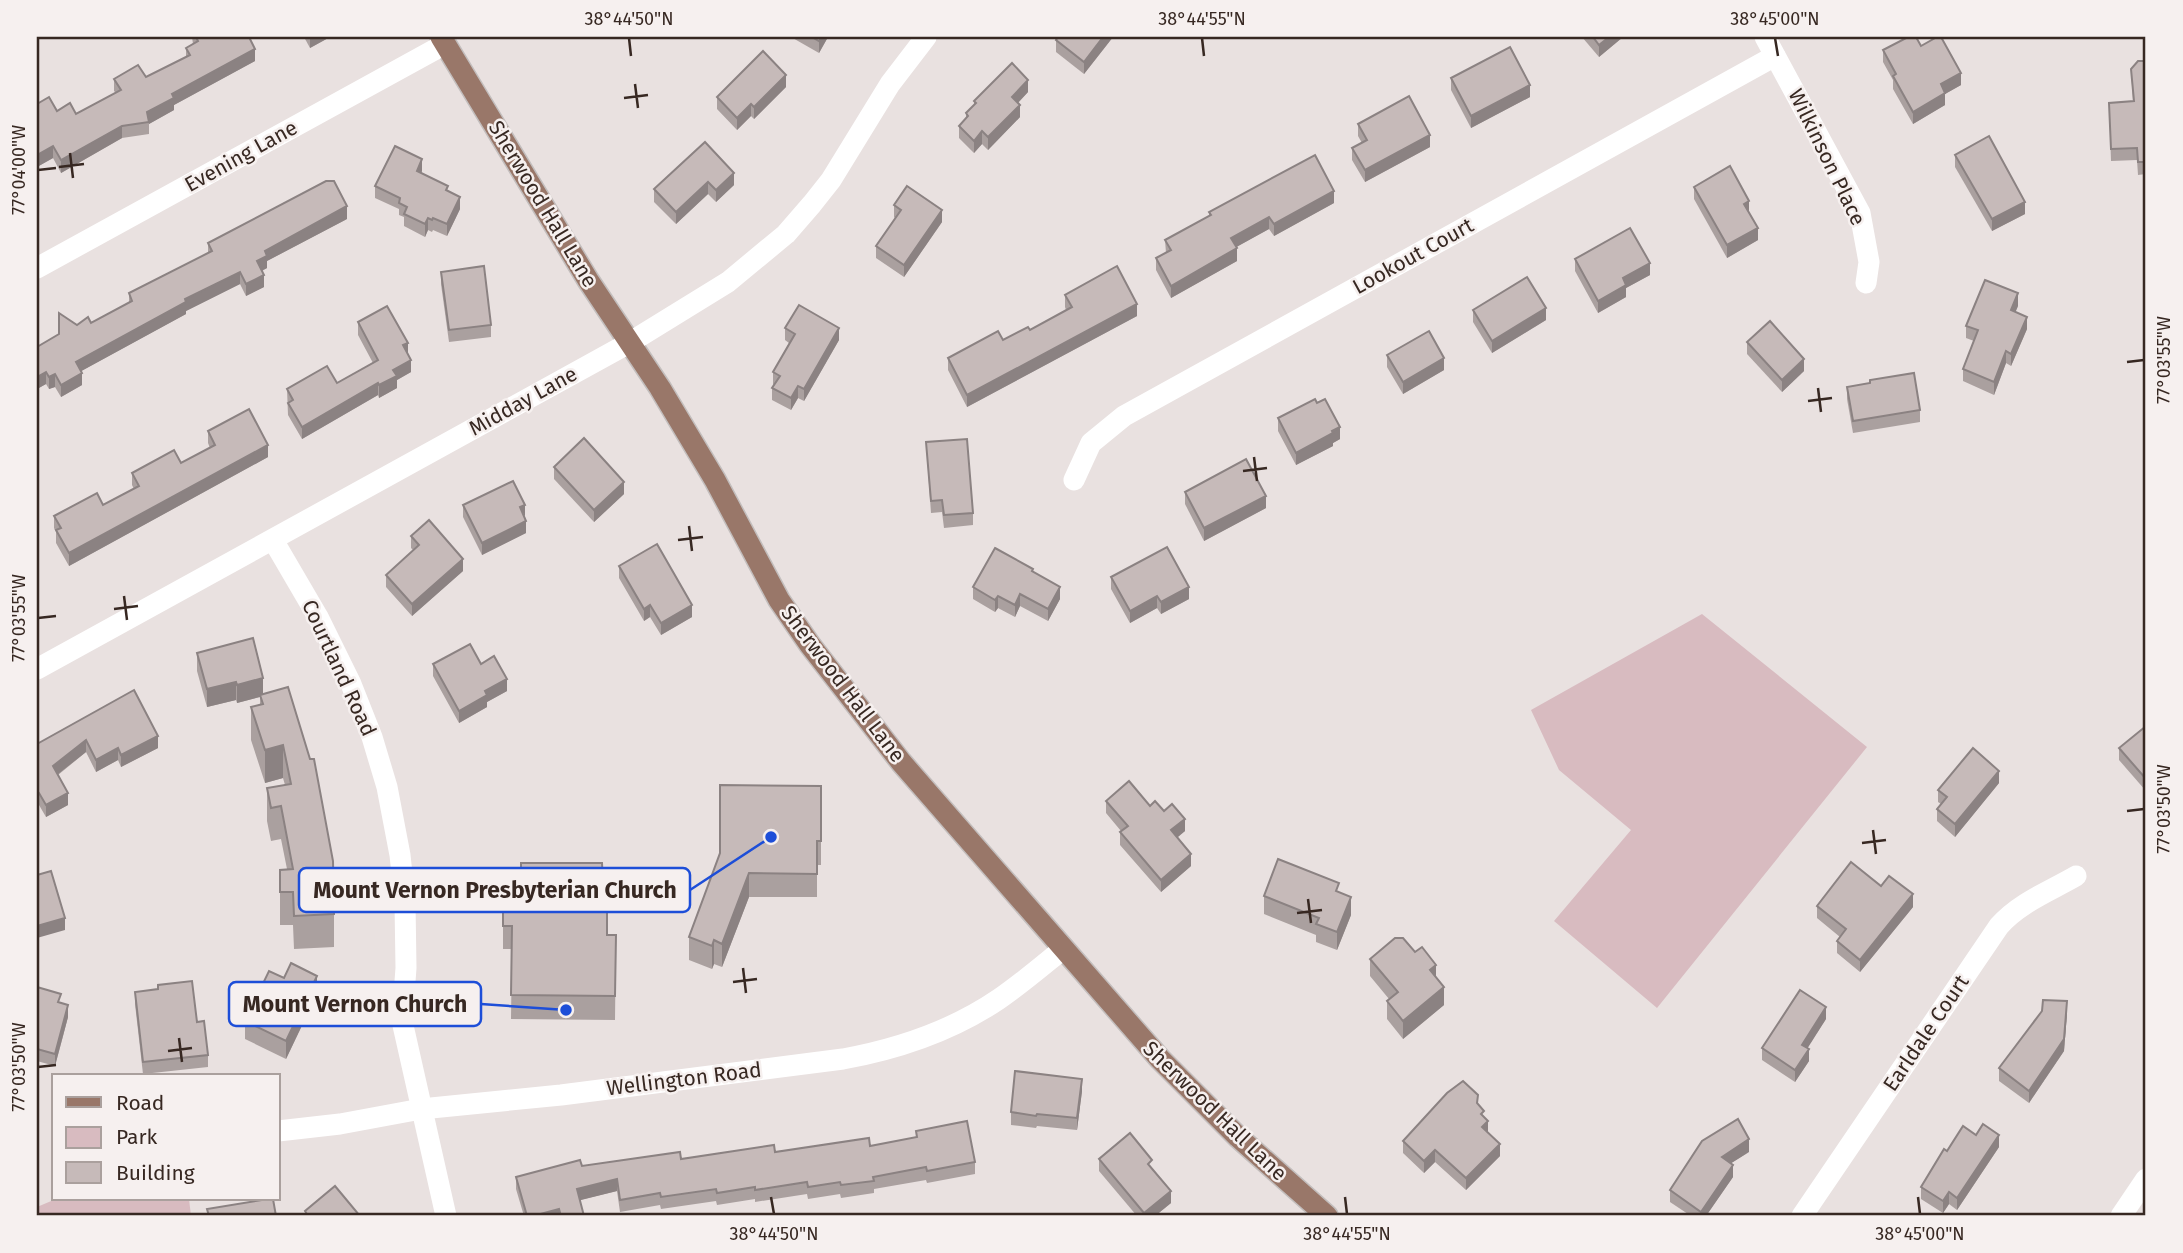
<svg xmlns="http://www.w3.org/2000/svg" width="2183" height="1253" font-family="'Fira Sans',sans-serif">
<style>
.green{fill:#d8bbc0}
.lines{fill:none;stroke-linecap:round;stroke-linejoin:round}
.major-casing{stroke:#c3bebd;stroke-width:24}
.minor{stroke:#fff;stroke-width:21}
.major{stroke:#997769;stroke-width:21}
.wall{fill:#aaa09f}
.shaded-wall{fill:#8b8282}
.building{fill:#c6bab9;stroke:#8b8282;stroke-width:2}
.ticks{fill:none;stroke:#372822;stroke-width:2.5}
.labels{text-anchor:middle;stroke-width:5;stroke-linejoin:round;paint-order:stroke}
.street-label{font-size:21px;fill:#372822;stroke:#f6f0ef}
.leader{fill:none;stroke:#1d4ed8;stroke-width:2.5}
.callout-dot{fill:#1d4ed8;stroke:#f6f0ef;stroke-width:2.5}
.callout{fill:#f6f0ef;stroke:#1d4ed8;stroke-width:2.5}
.callout-label{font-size:23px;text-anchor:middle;font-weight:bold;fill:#372822}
.neatline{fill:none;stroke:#372822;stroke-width:2.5}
.ticks-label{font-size:18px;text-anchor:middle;fill:#372822}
</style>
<rect width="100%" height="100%" fill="#e9e1e0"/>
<g class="green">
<polygon points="1702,614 1867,747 1657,1008 1554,921 1631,830 1559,770 1531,710"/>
<polygon points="56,1199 189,1199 191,1216 37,1216 37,1207"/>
</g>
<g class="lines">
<g class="major-casing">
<polyline id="major" points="441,37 588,280 660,388 715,480 779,600 810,645 901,762 1160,1059 1238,1137 1327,1216"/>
</g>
<g class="minor">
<polyline points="1765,37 1860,213 1869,262 1866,283"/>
<polyline points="37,268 445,44"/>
<polyline points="1074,480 1091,443 1124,416 1775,56"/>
<polyline points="273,540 318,617 351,684 372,737 387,787 400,855 405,903 406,968 402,1021 446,1216"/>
<polyline points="37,669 629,343 728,282 786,234 812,204 831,180 890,84 926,37"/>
<path d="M278,1131L340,1124L421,1109L561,1095L843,1059C898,1049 952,1031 999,999C1021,984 1042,966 1063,949"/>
<path d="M1802,1216L1999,926C2019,903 2050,891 2076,876"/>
<polyline points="2121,1216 2146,1179"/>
</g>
<use href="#major" class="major"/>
</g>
<g class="wall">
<polygon points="192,37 249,37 255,61 174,105 174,110 149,124 149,134 122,138 61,173 53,158 37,167 37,104 57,111 76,114 116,93 114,91 114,79 146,77 186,57 186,48 193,44"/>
<polygon points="304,37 330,37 310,48"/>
<polygon points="791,37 828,37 819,53"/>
<polygon points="1113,37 1084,74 1056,52 1056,40"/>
<polygon points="1582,37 1623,37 1599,57"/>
<polygon points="1921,46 1961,85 1945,94 1945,105 1913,124 1893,89 1893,80 1883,62 1883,50"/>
<polygon points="2146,61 2146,174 2138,175 2137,160 2111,161 2109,103 2133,102 2131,69"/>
<polygon points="1451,78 1530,97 1471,128 1451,90"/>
<polygon points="786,87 754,119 751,116 737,130 717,109 717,97"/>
<polygon points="1028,92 1018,103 1020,117 988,150 982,144 974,153 959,138 959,126 966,118 966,113 974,105 974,101"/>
<polygon points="1358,124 1430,147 1365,182 1352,160 1352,148 1362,143 1358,136"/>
<polygon points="705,142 734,185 716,202 708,194 676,224 654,202 654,189"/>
<polygon points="1955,155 2025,214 1992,231 1955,167"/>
<polygon points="422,171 421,173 448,191 460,209 447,236 433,230 432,232 428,230 425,237 404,226 404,217 399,215 399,209 375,198 375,186"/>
<polygon points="1694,187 1758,240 1727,258 1694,199"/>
<polygon points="1334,203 1274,236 1269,229 1236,247 1237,261 1171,298 1156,270 1156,258 1166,253 1165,240 1209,216 1209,212"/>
<polygon points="894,205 942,222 904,277 876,258 876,246 895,218 894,217"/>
<polygon points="347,219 267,261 267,268 262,271 264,287 246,296 240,284 186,311 186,314 81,371 82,385 61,397 55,387 49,389 46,384 37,389 37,347 77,325 91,323 129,303 129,293 208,253 208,243"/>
<polygon points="1575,259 1650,275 1626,288 1626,297 1598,313 1575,271"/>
<polygon points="441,272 491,325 491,337 449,342 441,284"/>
<polygon points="1065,295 1137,316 967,407 948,370 948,358 1003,340 1030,330 1066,310 1065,307"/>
<polygon points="2018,306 2015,312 2027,329 2011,366 2006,363 1994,395 1963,381 1963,369 1974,341 1966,338 1966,326"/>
<polygon points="1473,310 1546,320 1492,353 1473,322"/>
<polygon points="358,322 408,354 411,372 397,380 397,388 379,398 378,395 302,439 288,415 287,389 337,383 373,363 358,335"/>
<polygon points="785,328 839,340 804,401 798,398 791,410 772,400 772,388 774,385 773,384 773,372 789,343 785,340"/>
<polygon points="1747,342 1804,371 1782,392 1747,354"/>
<polygon points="1387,355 1444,370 1403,394 1387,367"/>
<polygon points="1847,387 1920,410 1920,422 1853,433 1847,399"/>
<polygon points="1317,403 1340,439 1333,443 1333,446 1296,465 1278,431 1278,418"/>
<polygon points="208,431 268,457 69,566 56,543 56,532 54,528 54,516 103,505 134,489 132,485 132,473 181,463 210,448 208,443"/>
<polygon points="926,442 973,513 973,525 944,528 942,512 931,513"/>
<polygon points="554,467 624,494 594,522 554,479"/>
<polygon points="1185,492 1266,508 1204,541 1185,504"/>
<polygon points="463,505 525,517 526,533 482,555 463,517"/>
<polygon points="411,536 463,571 412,616 386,587 386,575 413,550 411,548"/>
<polygon points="619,566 692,617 661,635 650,617 644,621 619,578"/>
<polygon points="1033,572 1060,599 1048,621 1020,606 1015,617 998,608 995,612 973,599 973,587"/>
<polygon points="1111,577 1189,599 1161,614 1157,608 1130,623 1111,589"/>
<polygon points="197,653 263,694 288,687 334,914 334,947 294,949 293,925 280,925 280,870 287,869 281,839 271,841 267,821 267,788 285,785 283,778 265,783 251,740 251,707 260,705 260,697 237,703 236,700 207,707 197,671"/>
<polygon points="433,664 481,664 507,691 487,702 487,707 459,723 433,676"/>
<polygon points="134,690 158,748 121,767 118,760 96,772 86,752 58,775 68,805 46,817 39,805 37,807 37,744"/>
<polygon points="2146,726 2146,791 2119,760 2119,748"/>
<polygon points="1999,783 1955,837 1937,821 1937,809 1941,804 1938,802 1938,790"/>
<polygon points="821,786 821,865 817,865 817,897 749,897 722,967 714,964 712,969 689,960 689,937"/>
<polygon points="1106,801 1150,806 1164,811 1185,831 1177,837 1191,866 1161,892 1120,845 1120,832 1121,831 1106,813"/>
<polygon points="503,883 603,884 607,935 616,935 615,1020 511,1019 512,949 503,949"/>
<polygon points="1339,892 1351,915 1337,950 1316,942 1316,935 1264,914 1264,896"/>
<polygon points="1817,906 1913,907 1860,972 1837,953 1837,941 1840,937 1817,918"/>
<polygon points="1370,959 1436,978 1444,1005 1403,1039 1387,1019 1387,1001 1389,999 1370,976"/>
<polygon points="284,978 317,994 286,1059 245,1039 245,1021"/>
<polygon points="37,987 61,1003 68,1017 55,1066 37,1061"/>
<polygon points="135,992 197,1022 208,1055 208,1067 143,1074 135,1004"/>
<polygon points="2067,1013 2064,1051 2029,1103 1999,1081 1999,1068"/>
<polygon points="1826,1019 1807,1048 1809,1061 1795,1082 1762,1060 1762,1048"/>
<polygon points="1082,1091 1077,1130 1037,1126 1036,1128 1011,1125 1011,1112"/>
<polygon points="1478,1104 1484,1118 1488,1132 1500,1156 1466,1190 1435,1162 1424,1173 1403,1153 1403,1141"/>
<polygon points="916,1131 975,1162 975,1174 927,1183 926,1180 874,1189 874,1193 841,1198 840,1194 808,1199 807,1194 755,1202 755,1199 717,1205 716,1201 661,1209 660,1205 620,1212 617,1191 580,1200 584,1216 524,1216 516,1189 516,1177 582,1166 775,1152 870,1146 916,1138"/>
<polygon points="1976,1135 1999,1147 1957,1210 1949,1204 1943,1213 1921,1199 1921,1187 1947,1151"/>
<polygon points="1749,1152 1731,1163 1733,1177 1706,1216 1691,1216 1670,1202 1670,1190"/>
<polygon points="1099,1159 1152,1169 1171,1203 1155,1216 1137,1216 1099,1171"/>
</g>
<g class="shaded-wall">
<polygon points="310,37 330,37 310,48"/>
<polygon points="821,37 828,37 819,53 819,41"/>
<polygon points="1103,37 1113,37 1084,74 1084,62"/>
<polygon points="1609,37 1623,37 1599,57 1599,45"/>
<polygon points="255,49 255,61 174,105 174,110 149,124 147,112 172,94"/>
<polygon points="1961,73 1961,85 1945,94 1945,105 1913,124 1913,112 1941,84"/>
<polygon points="786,75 786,87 754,119 754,107"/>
<polygon points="1028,80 1028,92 1012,109 1012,97"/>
<polygon points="1530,85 1530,97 1471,128 1471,116"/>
<polygon points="751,104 751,116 737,130 737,118"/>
<polygon points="1020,105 1020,117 988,150 988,137"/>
<polygon points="122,126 122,138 61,173 61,160"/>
<polygon points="982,131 982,144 974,153 974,141"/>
<polygon points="1430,135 1430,147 1365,182 1365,170"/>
<polygon points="53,146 53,158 37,167 37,155"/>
<polygon points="422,159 422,171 417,183 417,171"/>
<polygon points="734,173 734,185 716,202 716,190"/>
<polygon points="708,182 708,194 676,224 676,212"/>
<polygon points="1334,191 1334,203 1274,236 1274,224"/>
<polygon points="460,197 460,209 447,236 447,224"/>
<polygon points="1749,201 1749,213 1744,204"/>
<polygon points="2025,202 2025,214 1992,231 1992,219"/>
<polygon points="347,206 347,219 267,261 267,268 257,273 257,261 265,251"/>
<polygon points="942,210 942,222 904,277 904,265"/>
<polygon points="1269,217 1269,229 1231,250 1231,238"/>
<polygon points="428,218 428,230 425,237 425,224"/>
<polygon points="1758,228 1758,240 1727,258 1727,245"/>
<polygon points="1237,248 1237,261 1171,298 1171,286"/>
<polygon points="1650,263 1650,275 1626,288 1626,297 1598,313 1598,301 1623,278"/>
<polygon points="240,272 240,284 186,311 186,314 76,374 76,362 185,299"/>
<polygon points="264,275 264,287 246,296 246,284"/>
<polygon points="2018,293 2018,306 2011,323 2011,310"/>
<polygon points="1137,304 1137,316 967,407 967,395"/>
<polygon points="1546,308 1546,320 1492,353 1492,341"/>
<polygon points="2027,317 2027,329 2011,366 2011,354"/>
<polygon points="839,328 839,340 804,401 804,389"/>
<polygon points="408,343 408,355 403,345"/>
<polygon points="2006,351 2006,363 1994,395 1994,382"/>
<polygon points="1444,358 1444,370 1403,394 1403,382"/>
<polygon points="1804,359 1804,371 1782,392 1782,380"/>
<polygon points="411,360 411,372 397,380 397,388 379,398 379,385 393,370"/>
<polygon points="46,372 46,384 37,389 37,377"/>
<polygon points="82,373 82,385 61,397 61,385"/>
<polygon points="55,374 55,387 49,389 49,377"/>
<polygon points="378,383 378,395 302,439 302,427"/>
<polygon points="798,386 798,398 791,410 791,398"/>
<polygon points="1340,427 1340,439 1333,443 1333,446 1296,465 1296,453"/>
<polygon points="268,445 268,457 69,566 69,553"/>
<polygon points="624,482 624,494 594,522 594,510"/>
<polygon points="1266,496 1266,508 1204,541 1204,528"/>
<polygon points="525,505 525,517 520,507"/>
<polygon points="526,521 526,533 482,555 482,543"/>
<polygon points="463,559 463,571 412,616 412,604"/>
<polygon points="1060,587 1060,599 1048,621 1048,609"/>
<polygon points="1189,587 1189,599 1161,614 1161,602"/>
<polygon points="1020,594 1020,606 1015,617 1015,605"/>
<polygon points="998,596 998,608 995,612 995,600"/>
<polygon points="1157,596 1157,608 1130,623 1130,611"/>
<polygon points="650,605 650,617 644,621 644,609"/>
<polygon points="692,605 692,617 661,635 661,623"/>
<polygon points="263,678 263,696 237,703 237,685"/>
<polygon points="507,679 507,691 487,702 487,707 459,723 459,711 485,691"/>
<polygon points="236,682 236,700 207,707 207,689"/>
<polygon points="158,736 158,748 121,767 121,755"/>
<polygon points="86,740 86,752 53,778 53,766"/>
<polygon points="283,745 283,778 265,783 265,750"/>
<polygon points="118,748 118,760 96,772 96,760"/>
<polygon points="1999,771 1999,783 1955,837 1955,824"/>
<polygon points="39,793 39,805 37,807 37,794"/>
<polygon points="68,793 68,805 46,817 46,805"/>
<polygon points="1185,819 1185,831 1171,843 1171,830"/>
<polygon points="1191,854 1191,866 1161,892 1161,880"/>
<polygon points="749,873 749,897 722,967 722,944"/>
<polygon points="1913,894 1913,907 1860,972 1860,960"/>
<polygon points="1351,897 1351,915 1337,950 1337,932"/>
<polygon points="65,918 65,930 37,938 37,926"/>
<polygon points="714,940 714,964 712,969 712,946"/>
<polygon points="1436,965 1436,983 1430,970"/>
<polygon points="317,976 317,994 286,1059 286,1041"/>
<polygon points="1444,987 1444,1005 1403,1039 1403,1021"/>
<polygon points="2067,1001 2067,1013 2064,1051 2029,1103 2029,1091"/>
<polygon points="68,1005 68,1017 55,1066 55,1054"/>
<polygon points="1826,1007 1826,1019 1802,1057 1802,1045"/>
<polygon points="1809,1049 1809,1061 1795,1082 1795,1070"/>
<polygon points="1082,1079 1082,1091 1077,1130 1077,1118"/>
<polygon points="1488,1121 1488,1134 1482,1127"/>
<polygon points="1999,1135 1999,1147 1957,1210 1957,1198"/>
<polygon points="1749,1139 1749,1152 1722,1169 1722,1157"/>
<polygon points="1500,1144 1500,1156 1466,1190 1466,1178"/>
<polygon points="1435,1150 1435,1162 1424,1173 1424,1161"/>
<polygon points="1733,1165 1733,1177 1706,1216 1701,1216 1701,1212"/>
<polygon points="617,1179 617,1191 577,1201 577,1189"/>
<polygon points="1171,1191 1171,1203 1155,1216 1144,1216 1144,1213"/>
<polygon points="1949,1192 1949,1204 1943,1213 1943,1201"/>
<polygon points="559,1209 559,1216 533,1216"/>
</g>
<g class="building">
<polygon points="196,37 249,37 255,49 172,94 174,98 147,112 149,122 122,126 61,160 53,146 37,155 37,104 49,97 57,111 70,103 76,114 121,90 114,79 138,65 146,77 190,55 186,48 198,41"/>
<polygon points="812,37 821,37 819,41"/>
<polygon points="1058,37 1103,37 1084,62 1056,40"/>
<polygon points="1593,37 1609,37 1599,45"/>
<polygon points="1908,37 1916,37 1921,46 1937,37 1941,37 1961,73 1941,84 1945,93 1913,112 1893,76 1896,74 1883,50"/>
<polygon points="1510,47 1530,85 1471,116 1451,78"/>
<polygon points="763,51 786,75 754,107 751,104 737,118 717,97"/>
<polygon points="2138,61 2146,61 2146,162 2138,162 2137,148 2111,149 2109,103 2134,101 2131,69"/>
<polygon points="1012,63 1028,80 1012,97 1020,105 988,137 982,131 974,141 959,126 968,116 966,113 976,103 974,101"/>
<polygon points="1409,96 1430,135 1365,170 1352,148 1367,140 1358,124"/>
<polygon points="1989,136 2025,202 1992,219 1955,155"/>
<polygon points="705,142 734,173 716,190 708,182 676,212 654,189"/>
<polygon points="395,146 422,159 417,171 448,186 446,190 460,197 447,224 433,218 432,220 428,218 425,224 404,214 407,207 399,203 400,198 375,186"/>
<polygon points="1315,155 1334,191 1274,224 1269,217 1231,238 1237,248 1171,286 1156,258 1171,250 1165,240 1211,215 1209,212"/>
<polygon points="1730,166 1749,201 1744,204 1758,228 1727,245 1694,187"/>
<polygon points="326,181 334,181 347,206 265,251 267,256 257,261 264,275 246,284 240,272 185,299 186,302 76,362 82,373 61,385 55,374 49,377 46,372 37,377 37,347 59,334 59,313 77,325 88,317 91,323 132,301 129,293 212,251 208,243"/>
<polygon points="907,186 942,210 904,265 876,246 901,210 894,205"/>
<polygon points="1630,228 1650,263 1623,278 1626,285 1598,301 1575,259"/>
<polygon points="484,266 491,325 449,330 441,272"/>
<polygon points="1117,266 1137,304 967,395 948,358 998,331 1003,340 1028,327 1030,330 1072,307 1065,295"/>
<polygon points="1527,277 1546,308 1492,341 1473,310"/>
<polygon points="1985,280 2018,293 2011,310 2027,317 2011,354 2006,351 1994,382 1963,369 1978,330 1966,326"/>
<polygon points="799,305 839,328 804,389 798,386 791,398 772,388 780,376 773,372 795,334 785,328"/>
<polygon points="387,306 408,343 403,345 411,360 393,370 397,376 379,385 378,383 302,427 288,403 293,400 287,389 327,366 337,383 378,360 358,322"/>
<polygon points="1770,321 1804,359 1782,380 1747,342"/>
<polygon points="1429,331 1444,358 1403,382 1387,355"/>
<polygon points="1914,373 1920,410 1853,421 1847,387 1870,383 1870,380"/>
<polygon points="1315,399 1317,403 1325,399 1340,427 1332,431 1333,433 1296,453 1278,418"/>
<polygon points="249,409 268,445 69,553 56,530 61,528 54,516 97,493 103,505 139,486 132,473 174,450 181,463 215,445 208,431"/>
<polygon points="584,438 624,482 594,510 554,467"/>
<polygon points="967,439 973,513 944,515 942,500 931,501 926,442"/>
<polygon points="1246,459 1266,496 1204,528 1185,492"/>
<polygon points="513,481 525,505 520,507 526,521 482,543 463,505"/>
<polygon points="429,520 463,559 412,604 386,575 419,545 411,536"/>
<polygon points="657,544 692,605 661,623 650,605 644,609 619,566"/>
<polygon points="1167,547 1189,587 1161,602 1157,596 1130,611 1111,577"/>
<polygon points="995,548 1033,569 1032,571 1060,587 1048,609 1020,594 1015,605 998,596 995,600 973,587"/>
<polygon points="253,638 263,678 237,685 236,682 207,689 197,653"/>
<polygon points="470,644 481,664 494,656 507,679 485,691 487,695 459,711 433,664"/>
<polygon points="288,687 310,759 314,759 333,861 334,914 294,916 293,892 280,892 280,870 293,869 281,806 271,808 267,788 291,784 283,745 265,750 251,707 263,704 260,695"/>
<polygon points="134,690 158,736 121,755 118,748 96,760 86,740 53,766 68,793 46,805 39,793 37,794 37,744"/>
<polygon points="2146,726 2146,779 2119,748"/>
<polygon points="1973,748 1999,771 1955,824 1937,809 1947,797 1938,790"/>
<polygon points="1129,781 1150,806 1155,801 1164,811 1172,804 1185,819 1171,830 1191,854 1161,880 1120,832 1128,826 1106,801"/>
<polygon points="720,785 821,786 821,841 817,841 817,874 749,873 722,944 714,940 712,946 689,937 720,853"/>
<polygon points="1278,859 1339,883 1336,891 1351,897 1337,932 1316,924 1319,918 1264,896"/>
<polygon points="1851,862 1881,886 1889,876 1913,894 1860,960 1837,941 1846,929 1817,906"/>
<polygon points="521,863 602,863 603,884 607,884 607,935 616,935 615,996 511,995 512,926 503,926 503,883 521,883"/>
<polygon points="51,871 65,918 37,926 37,875"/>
<polygon points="1395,938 1403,938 1415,952 1422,947 1436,965 1430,970 1444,987 1403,1021 1387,1001 1398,992 1370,959"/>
<polygon points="291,963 317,976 286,1041 245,1021 269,971 284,978"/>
<polygon points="192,981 197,1022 204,1021 208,1055 143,1062 135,992 158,989 158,985"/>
<polygon points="37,987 61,994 58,1002 68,1005 55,1054 37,1049"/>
<polygon points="1800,990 1826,1007 1802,1045 1809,1049 1795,1070 1762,1048"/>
<polygon points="2043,1000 2067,1001 2064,1039 2029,1091 1999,1068 2042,1011"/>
<polygon points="1015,1071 1082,1079 1077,1118 1037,1114 1036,1116 1011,1112"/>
<polygon points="1463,1081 1478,1095 1477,1103 1484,1111 1481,1114 1488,1121 1482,1127 1500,1144 1466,1178 1435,1150 1424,1161 1403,1141 1447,1093"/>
<polygon points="1738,1119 1749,1139 1722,1157 1733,1165 1701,1212 1670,1190 1702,1141"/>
<polygon points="967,1121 975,1162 927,1171 926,1167 873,1177 874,1181 841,1185 840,1182 808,1187 807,1182 755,1190 755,1187 717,1193 716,1189 661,1197 660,1193 620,1200 617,1179 577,1189 584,1216 561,1216 559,1209 533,1216 527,1216 516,1177 580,1160 582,1166 680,1152 681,1159 774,1145 775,1152 869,1138 870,1146 917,1137 916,1131"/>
<polygon points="1983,1124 1999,1135 1957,1198 1949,1192 1943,1201 1921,1187 1944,1149 1947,1151 1963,1126 1976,1135"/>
<polygon points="1130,1133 1152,1160 1148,1164 1171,1191 1144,1213 1099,1159"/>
<polygon points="335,1186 360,1216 308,1216 305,1211"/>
<polygon points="268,1199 273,1199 276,1216 209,1216 207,1209"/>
</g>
<path class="ticks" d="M629,38L631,56M1202,38L1204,56M1775,38L1778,56M635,84L638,108M624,98L648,95M70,153L73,178M59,167L84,164M38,170L56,168M2127,362L2144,360M1818,388L1821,412M1808,401L1832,398M1254,457L1257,481M1243,471L1267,468M689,526L692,551M678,540L703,537M124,596L127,620M114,609L138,606M38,618L56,616M2127,811L2144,809M1873,830L1876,854M1862,843L1886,840M1308,899L1311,923M1297,913L1322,910M743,968L746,993M733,982L757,979M179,1038L182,1062M168,1051L192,1048M38,1067L56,1065M771,1197L774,1214M1345,1197L1347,1214M1918,1197L1920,1214"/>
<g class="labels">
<g class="street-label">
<text transform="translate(241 156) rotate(-29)" y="7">Evening Lane</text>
<text transform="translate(1827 157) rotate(64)" y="7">Wilkinson Place</text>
<text transform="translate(543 204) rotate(59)" y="7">Sherwood Hall Lane</text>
<text transform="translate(1413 256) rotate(-29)" y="7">Lookout Court</text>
<text transform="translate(523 401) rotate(-29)" y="7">Midday Lane</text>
<text transform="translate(339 668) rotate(65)" y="7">Courtland Road</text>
<text transform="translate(843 684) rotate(53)" y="7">Sherwood Hall Lane</text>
<text transform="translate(1926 1033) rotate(-56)" y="7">Earldale Court</text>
<text transform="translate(684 1079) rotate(-7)" y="7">Wellington Road</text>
<text transform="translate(1215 1111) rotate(44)" y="7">Sherwood Hall Lane</text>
</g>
</g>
<path class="leader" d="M771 837L690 890M566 1010L481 1004"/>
<g class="callout-dot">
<circle cx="771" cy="837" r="7"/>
<circle cx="566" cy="1010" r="7"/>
</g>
<g class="callout">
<rect x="299" y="868" width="391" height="44" rx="7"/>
<rect x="229" y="982" width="252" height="44" rx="7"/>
</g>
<g class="callout-label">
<text x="495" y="898">Mount Vernon Presbyterian Church</text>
<text x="355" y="1012">Mount Vernon Church</text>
</g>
<rect width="2183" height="1253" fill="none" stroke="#f6f0ef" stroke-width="77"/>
<rect x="52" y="1074" width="228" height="126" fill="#f6f0ef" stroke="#aaa09d" stroke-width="2"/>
<rect x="66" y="1097" width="35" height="10" fill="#997769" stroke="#aaa09d" stroke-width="2"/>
<text x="116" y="1110" font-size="21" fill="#372822">Road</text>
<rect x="66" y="1127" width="35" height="21" fill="#d8bbc0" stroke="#aaa09d" stroke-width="2"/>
<text x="116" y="1144" font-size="21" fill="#372822">Park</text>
<rect x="66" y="1162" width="35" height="21" fill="#c6bab9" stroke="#aaa09d" stroke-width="2"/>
<text x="116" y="1180" font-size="21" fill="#372822">Building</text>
<rect x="38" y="38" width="2106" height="1176" class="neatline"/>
<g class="ticks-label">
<text x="629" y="25">38°44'50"N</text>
<text x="1202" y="25">38°44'55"N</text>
<text x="1775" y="25">38°45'00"N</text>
<text transform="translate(19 170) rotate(-90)" y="6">77°04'00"W</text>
<text transform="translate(2164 360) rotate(-90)" y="6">77°03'55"W</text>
<text transform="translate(19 618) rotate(-90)" y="6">77°03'55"W</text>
<text transform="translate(2164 809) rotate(-90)" y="6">77°03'50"W</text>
<text transform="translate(19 1067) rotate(-90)" y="6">77°03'50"W</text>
<text x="774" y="1240">38°44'50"N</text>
<text x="1347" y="1240">38°44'55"N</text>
<text x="1920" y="1240">38°45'00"N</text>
</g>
</svg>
